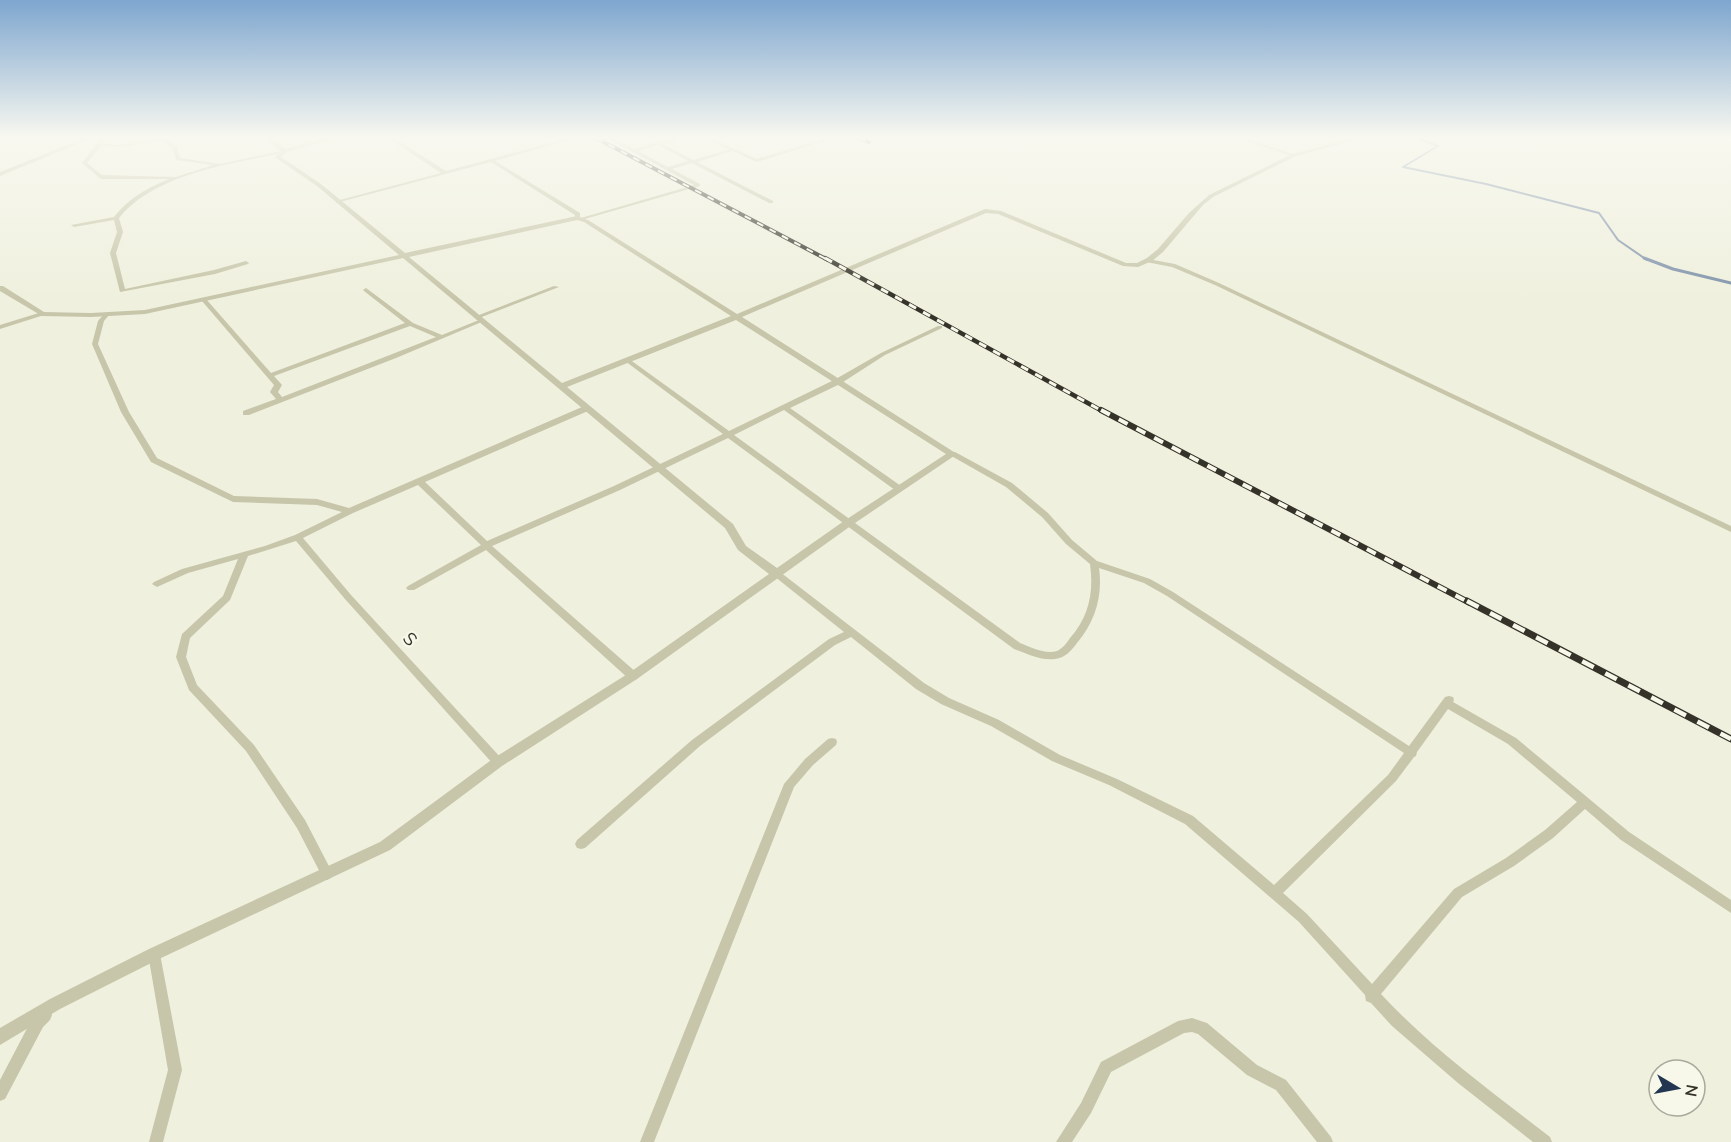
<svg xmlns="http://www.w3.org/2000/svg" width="1731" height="1142" font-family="'Nunito Sans',sans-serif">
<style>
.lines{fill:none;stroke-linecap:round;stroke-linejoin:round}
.stream-far1{stroke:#7f92aa;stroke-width:2}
.stream{stroke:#7f92aa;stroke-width:3}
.minor{fill:#c7c6aa;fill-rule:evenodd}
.tertiary{fill:#c7c6aa;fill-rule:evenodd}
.rail-far3-casing{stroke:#353329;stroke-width:4}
.rail-far2-casing{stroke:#353329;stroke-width:4.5}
.rail-far1-casing{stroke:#353329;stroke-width:6}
.rail-casing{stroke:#353329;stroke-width:7}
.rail-far3{stroke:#f7f8e9;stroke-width:2;stroke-dasharray:7;stroke-linecap:butt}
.rail-far2{stroke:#f7f8e9;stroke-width:3;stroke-dasharray:8;stroke-linecap:butt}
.rail-far1{stroke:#f7f8e9;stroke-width:4;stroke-dasharray:10;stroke-linecap:butt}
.rail{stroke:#f7f8e9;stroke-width:4.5;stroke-dasharray:13;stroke-linecap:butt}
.labels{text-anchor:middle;stroke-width:4.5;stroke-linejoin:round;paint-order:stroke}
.street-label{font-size:18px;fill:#353329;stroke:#f7f8e9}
</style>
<rect width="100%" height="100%" fill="#eff0dd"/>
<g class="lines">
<polyline class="stream-far1" points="1417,138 1438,146 1403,167 1486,184 1599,213 1618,240 1647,260"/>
<polyline class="stream" points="1644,258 1673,269 1731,283"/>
<g class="minor">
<polygon points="85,138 92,138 0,176 0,172"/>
<path d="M101,138H105L103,143L116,145L166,138L177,147L180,158L220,164L286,150V152C232,164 155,173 119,218L123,232L116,253L125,289L214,270L246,261L249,263L248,264L215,274L120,292L110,253L117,232L114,220L74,227L71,225L114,217C129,198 147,188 169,179H101L82,163ZM163,141L173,149L176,160L213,165L176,177L102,175L87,163L101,146L116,147Z"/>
<polygon points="388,138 394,138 446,171 569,138 577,138 495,161 580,213 580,218 575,219 575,215 491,162 336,203 336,201 441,173"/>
<path d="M607,138H613L634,149L673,138H681L663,144L693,160L728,150L705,138H711L757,159L826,138H834L757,162L732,151L697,162L773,201V203H769L692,163L672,169L700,184V186L581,220V218L694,185ZM658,145L688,161L668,167L638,151Z"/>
<polygon points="1237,138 1244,138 1296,155 1292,156"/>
<polygon points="1148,259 1175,264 1219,283 1731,526 1731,532 1215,285 1172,267 1146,262 1146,260"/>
<polygon points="554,286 559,287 479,318 474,317"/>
<path d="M366,288L413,323L442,335L479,320L484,321L396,358L249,415H243V411L276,399L270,392L274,385L202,301V299H206L271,373L405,323L364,291L363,290ZM410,326L436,337L282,397L278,392L282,385L274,376Z"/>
<polygon points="42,312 44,313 44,315 0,329 0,325"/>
<path d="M106,313L109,315L104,321L98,344L129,412L157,458L234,496L317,499L349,508L582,407H588V411L425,482L487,541L614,486L723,434L625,361V359H629L729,431L834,380L881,353L938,326H942V328L885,355L840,384L790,408L901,486L902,488L901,490H895L784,410L734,435L1020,643C1030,647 1046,655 1057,651C1062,649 1067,643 1070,638C1089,617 1094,592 1090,564L1066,544L1042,517L1006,487L948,454L952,452H955L1012,483L1048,513L1072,540L1097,561L1150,579L1173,592L1409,746L1445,697L1449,696L1453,697L1454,700L1453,702L1516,738L1629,832L1731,900V913L1621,840L1585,809L1553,838L1514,866L1462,897L1381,994C1431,1048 1492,1092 1550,1137L1552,1142H1533L1458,1083L1392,1026L1371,1003L1366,1001L1365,995L1299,922L1185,824L1109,785L1052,761L991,726L941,704L916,689L851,637L835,645L700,746L585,848L581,849L577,848L575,844L577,840L692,740L829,639L844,632L774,576L772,574L774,572H780L924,683L949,698L999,720L1060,755L1117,779L1193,816L1274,885L1388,775L1404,753L1167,596L1144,583L1099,568C1103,596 1095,622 1077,643C1071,651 1065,658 1055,659C1041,661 1026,653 1014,649L728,438L620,490L492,546L637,673L638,676L637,679L633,680L629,679L486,550L414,590H408L406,588L408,586L481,545L418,485L353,513L303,538L351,595L502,759L503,762L502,765L498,767L494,765L345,599L296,541L248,556L230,600L190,638L186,657L197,685L254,745L305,820L333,874L331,878L327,880L323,878L297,828L246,751L189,690L176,657L182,634L223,596L238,559L188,573L157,587L152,584L154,582L182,569L265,546L295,535L342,512L317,505L233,502L151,462L121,412L92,344L98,321L104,314ZM1448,709L1508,744L1577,802L1545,830L1506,858L1454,889L1372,984L1307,914L1283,893L1396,781L1414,757L1416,756L1417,752Z"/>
<polygon points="832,738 836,739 837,742 836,745 813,765 794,787 654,1142 640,1142 784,784 805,759 828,739"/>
<polygon points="154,948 159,950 160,954 182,1070 163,1142 149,1142 168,1070 148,954 149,950"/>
<polygon points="45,1008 50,1010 52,1015 50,1020 43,1027 5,1099 0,1101 0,1080 33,1017 40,1010"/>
<polygon points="1192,1018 1207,1023 1257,1065 1286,1080 1331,1137 1333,1142 1317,1142 1276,1090 1247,1075 1198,1034 1192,1032 1184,1033 1111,1072 1091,1113 1072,1142 1056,1142 1081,1103 1101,1062 1178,1021"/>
</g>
<path class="tertiary" d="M265,138H272L285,149L326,138H336L286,152L281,157L321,184L405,253L577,216L588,220L737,314L985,209L1001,211L1126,263H1137L1147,258L1158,249L1189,213L1209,195L1292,154L1354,138H1364L1296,156L1213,197L1203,205L1163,252L1152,261L1138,267L1123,266L998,214L986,213L742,317L957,454L852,525L637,679L502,766L390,850L159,959L60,1009L0,1045V1028L50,999L149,949L380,842L494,758L629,673L769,574L738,550L725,528L403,258L145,314L91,317L42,316L0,291V286H3L44,312L91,313L145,310L399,255L317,186L276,158L275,157L281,151ZM577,220L584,222L731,316L562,383L409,257ZM736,320L946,454L844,521L777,568L746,546L733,524L567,387Z"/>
<g class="rail-far3-casing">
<g id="rail-far3">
<polyline points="596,138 828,260"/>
<polyline points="859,138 869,142"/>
</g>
</g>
<g class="rail-far2-casing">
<polyline id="rail-far2" points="825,258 1104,412"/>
</g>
<g class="rail-far1-casing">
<polyline id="rail-far1" points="1101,410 1470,603"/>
</g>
<g class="rail-casing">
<polyline id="rail" points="1467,601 1731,739"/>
</g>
<use href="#rail-far3" class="rail-far3"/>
<use href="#rail-far2" class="rail-far2"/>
<use href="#rail-far1" class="rail-far1"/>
<use href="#rail" class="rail"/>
</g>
<linearGradient id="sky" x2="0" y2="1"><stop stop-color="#7ea6cf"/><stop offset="0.46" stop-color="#f8f8f0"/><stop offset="1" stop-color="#f8f8f0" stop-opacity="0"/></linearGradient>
<rect width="1731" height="298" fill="url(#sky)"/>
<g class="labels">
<g class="street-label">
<text transform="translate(410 639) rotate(48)" y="6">S</text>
</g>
</g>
<g transform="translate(1677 1088) rotate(100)"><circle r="28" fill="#f7f8e9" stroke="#a9a99c" stroke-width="1.5"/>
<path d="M0-4.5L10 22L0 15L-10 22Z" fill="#223652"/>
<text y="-9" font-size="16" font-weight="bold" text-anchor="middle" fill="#353329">N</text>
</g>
</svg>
